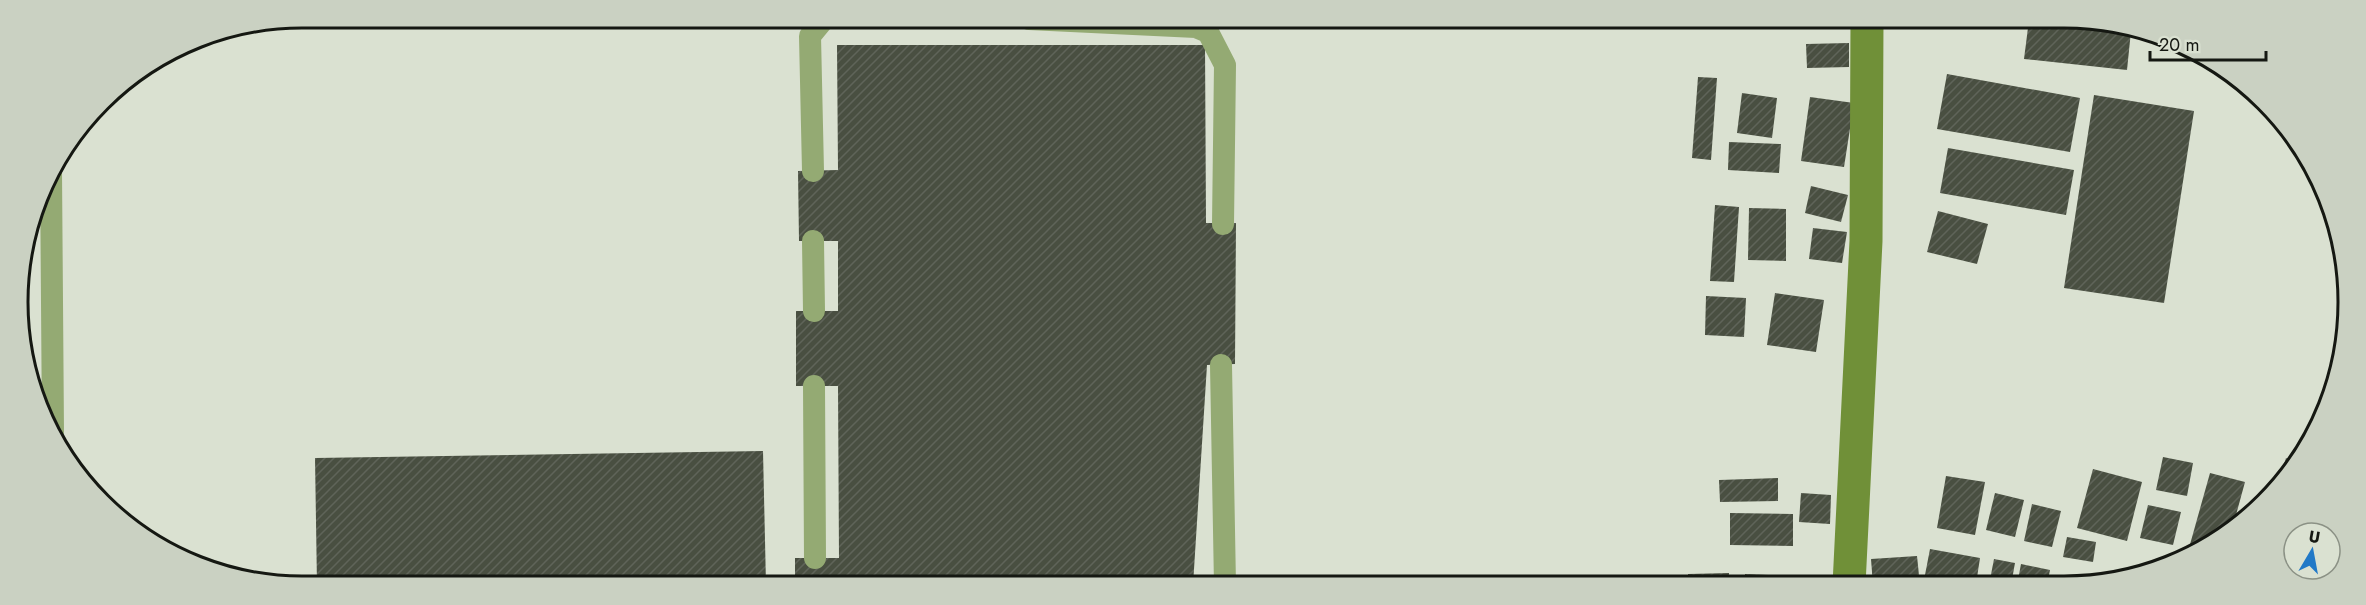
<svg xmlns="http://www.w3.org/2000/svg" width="2366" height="605" font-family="Jost,sans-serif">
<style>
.building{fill:url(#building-hatch)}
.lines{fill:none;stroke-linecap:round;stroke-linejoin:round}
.lane{stroke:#94aa73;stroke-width:22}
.secondary{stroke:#709038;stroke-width:33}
.rim{fill:none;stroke:#151812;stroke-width:3}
</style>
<defs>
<pattern id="building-hatch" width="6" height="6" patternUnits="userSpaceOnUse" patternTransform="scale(1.5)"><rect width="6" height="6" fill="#494f41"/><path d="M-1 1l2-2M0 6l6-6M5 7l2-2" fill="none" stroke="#5f6459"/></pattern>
</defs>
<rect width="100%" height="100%" fill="#dae1d1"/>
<g class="building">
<polygon points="2029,20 2101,20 2131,31 2127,70 2024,59"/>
<polygon points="1849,43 1849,67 1807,68 1806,44"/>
<polygon points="837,45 1205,45 1206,223 1236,223 1235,364 1207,365 1193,585 795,585 795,558 839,558 838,386 796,386 796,311 838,311 838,241 799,241 798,171 838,170"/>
<polygon points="1947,74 2080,98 2070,152 1937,129"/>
<polygon points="1698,77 1717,78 1711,160 1692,158"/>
<polygon points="1742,93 1777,98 1772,138 1737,133"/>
<polygon points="2094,95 2194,111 2164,303 2064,288"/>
<polygon points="1810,97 1854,103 1844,167 1801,161"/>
<polygon points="1729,142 1781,144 1779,173 1728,170"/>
<polygon points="1948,148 2074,170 2066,215 1940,193"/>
<polygon points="1811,186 1848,195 1841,222 1805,213"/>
<polygon points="1715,205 1739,207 1734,282 1710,281"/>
<polygon points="1749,208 1786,209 1786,261 1748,260"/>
<polygon points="1938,211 1988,224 1977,264 1927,252"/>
<polygon points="1813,228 1847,232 1842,263 1809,259"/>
<polygon points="1775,293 1824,300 1816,352 1767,345"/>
<polygon points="1706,296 1746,298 1744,337 1705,335"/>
<polygon points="763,451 766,585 317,585 315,458"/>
<polygon points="2163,457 2193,463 2187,496 2156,490"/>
<polygon points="2286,458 2295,461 2279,484 2278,484"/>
<polygon points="2093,469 2142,482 2127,541 2077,528"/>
<polygon points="2210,473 2245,482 2233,526 2200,550 2189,548"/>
<polygon points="1946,476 1985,482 1975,535 1937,528"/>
<polygon points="1778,478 1778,501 1720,502 1719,480"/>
<polygon points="1801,493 1831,495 1830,524 1799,522"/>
<polygon points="1995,493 2024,500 2015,537 1986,530"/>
<polygon points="2032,504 2061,511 2052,547 2024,541"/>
<polygon points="2148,505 2181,512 2173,545 2140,538"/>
<polygon points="2251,505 2260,507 2247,516"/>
<polygon points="1730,513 1793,514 1793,546 1730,545"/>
<polygon points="2067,537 2096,542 2093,562 2063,557"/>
<polygon points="1930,549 1980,558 1976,584 1925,575"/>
<polygon points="1917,556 1920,585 1873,585 1871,559"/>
<polygon points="1994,559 2015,563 2011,585 1989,585"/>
<polygon points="2021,564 2050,570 2047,585 2017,585"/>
<polygon points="1729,573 1729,585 1688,585 1688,574"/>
<polygon points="1745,574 1789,576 1789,585 1745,585"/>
</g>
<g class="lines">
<g class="lane">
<polyline points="1029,19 1196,27 1208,32 1225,65 1223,224"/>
<polyline points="51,171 53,432"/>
<polyline points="813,171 810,36 824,19"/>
<polyline points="813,241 814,311"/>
<polyline points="1221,365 1225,585"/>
<polyline points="814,386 815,558"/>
</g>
<polyline class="secondary" points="1849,585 1866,241 1867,20"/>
</g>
<path d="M0 0H2366V605H0ZM302 28H2064A274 274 0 0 1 2338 302V302A274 274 0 0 1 2064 576H302A274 274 0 0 1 28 302V302A274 274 0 0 1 302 28Z" fill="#cad1c2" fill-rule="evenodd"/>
<path class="rim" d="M302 28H2064A274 274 0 0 1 2338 302V302A274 274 0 0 1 2064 576H302A274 274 0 0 1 28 302V302A274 274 0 0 1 302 28Z"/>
<g transform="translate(2312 551) rotate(10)"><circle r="28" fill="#dae1d1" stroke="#8b9185" stroke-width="1.5"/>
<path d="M0-4.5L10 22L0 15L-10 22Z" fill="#2179c7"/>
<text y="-9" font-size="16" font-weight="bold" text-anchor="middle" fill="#151812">U</text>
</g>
<path d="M2150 51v9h116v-9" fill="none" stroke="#151812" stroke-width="3"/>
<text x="2159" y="51" font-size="18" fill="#151812" stroke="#dae1d1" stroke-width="4.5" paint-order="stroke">20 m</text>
</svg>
